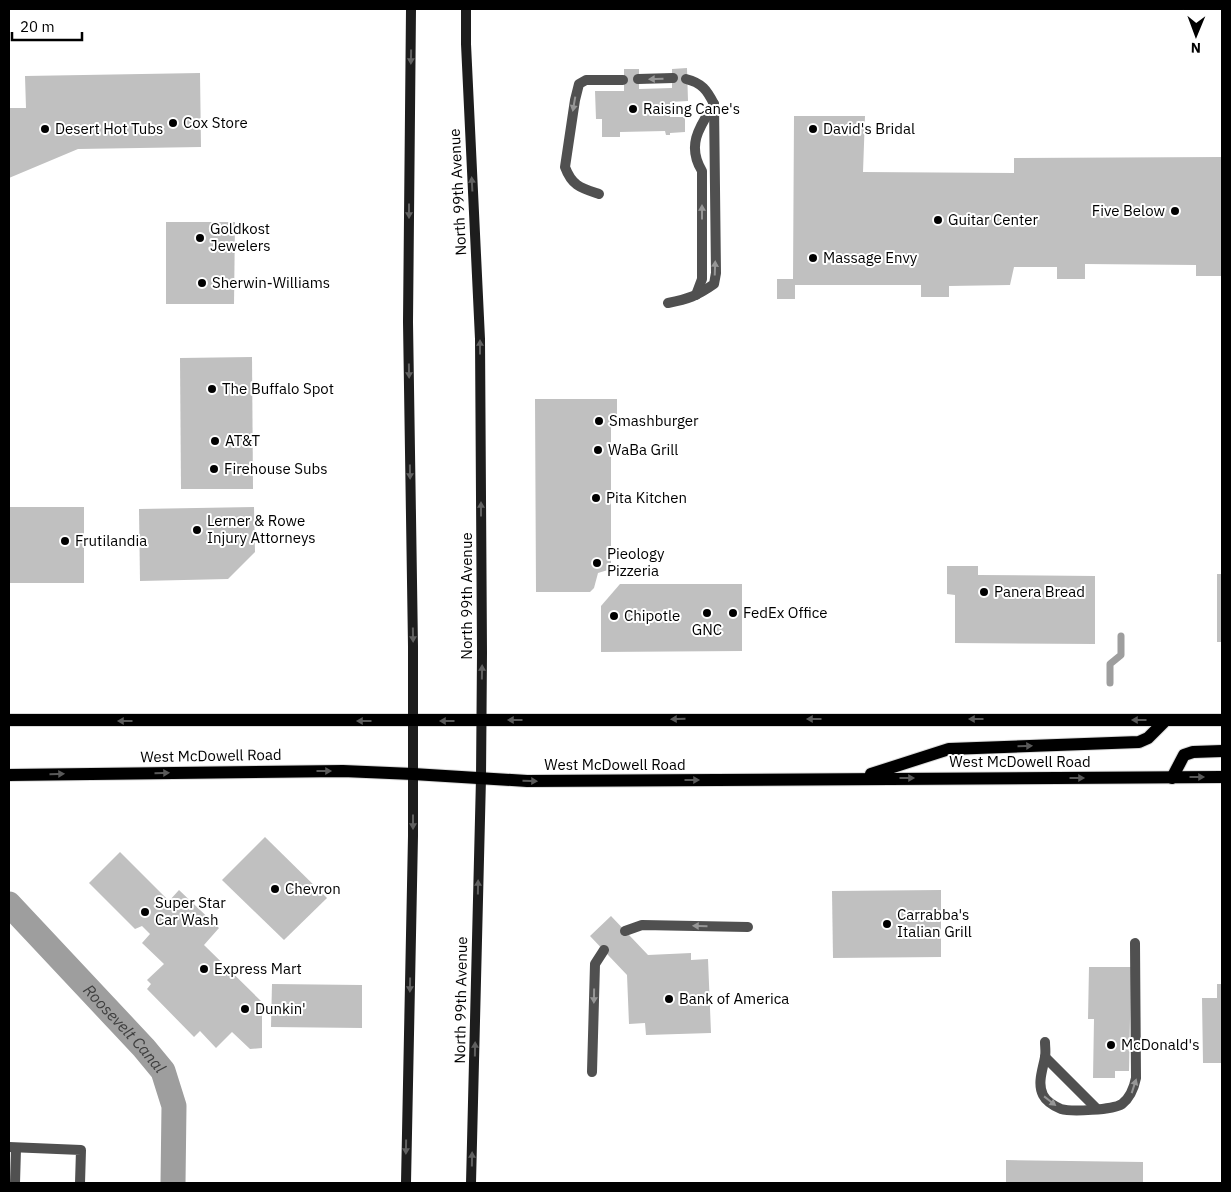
<svg xmlns="http://www.w3.org/2000/svg" width="1231" height="1192" font-family="'IBM Plex Sans',sans-serif">
<style>
.lines{fill:none;stroke-linecap:round;stroke-linejoin:round}
.stream{stroke:#9e9e9e;stroke-width:7}
.canal{stroke:#9e9e9e;stroke-width:25}
.building{fill:#c0c0c0}
.primary-casing{stroke:#dbdbdb;stroke-width:14}
.service{stroke:#505050;stroke-width:10}
.secondary{stroke:#1d1d1d;stroke-width:10}
.primary{stroke:#000;stroke-width:12}
.oneway{fill:#616161}
.oneway2{fill:#969696}
.oneway3{fill:#595959}
.poi-dot{fill:#000;stroke:#fff;stroke-width:2}
.labels{text-anchor:middle;stroke-width:4;stroke-linejoin:round;paint-order:stroke}
.poi-label{font-size:15px;fill:#000;stroke:#fff;text-anchor:start}
.street-label{font-size:15px;fill:#000;stroke:#fff}
.water-label{font-size:16px;font-style:italic;fill:#3f3f3f;stroke:#fff}
</style>
<rect width="100%" height="100%" fill="#fff"/>
<g class="lines">
<polyline class="stream" points="1110,683 1110,664 1121,655 1121,636"/>
<path class="canal" id="s1" d="M9,904L144,1048L163,1071L174,1106L173,1183"/>
</g>
<g class="building">
<polygon points="687,68 688,101 670,102 670,117 685,117 685,132 670,133 670,135 666,135 665,131 620,132 620,137 602,137 602,119 596,119 595,91 624,91 624,69 639,69 639,89 672,88 672,69"/>
<polygon points="200,73 201,147 78,149 9,178 9,108 26,108 25,76"/>
<polygon points="794,116 865,116 863,172 1014,173 1014,158 1222,157 1222,276 1196,276 1196,265 1085,264 1085,279 1057,279 1057,267 1014,267 1010,285 949,286 949,297 921,297 921,285 795,285 795,299 777,299 777,279 793,279"/>
<polygon points="166,222 235,222 234,304 166,304"/>
<polygon points="252,357 253,489 181,489 180,358"/>
<polygon points="535,399 617,399 617,416 611,416 611,569 598,573 594,588 590,592 536,592"/>
<rect x="9" y="507" width="75" height="76"/>
<polygon points="254,507 255,552 228,579 140,581 139,509"/>
<polygon points="947,566 978,566 978,575 1095,576 1095,644 955,643 955,595 947,594"/>
<rect x="1217" y="574" width="5" height="68"/>
<polygon points="620,584 742,584 742,651 601,652 601,606"/>
<polygon points="265,837 327,898 284,940 222,880"/>
<polygon points="120,852 169,901 179,890 219,928 204,945 262,1002 262,1048 250,1049 232,1032 216,1048 200,1031 194,1037 147,989 151,984 147,980 164,964 142,943 150,934 142,926 135,929 89,883"/>
<polygon points="941,890 941,957 833,958 832,891"/>
<polygon points="611,916 648,955 691,953 691,960 708,959 711,1033 646,1035 645,1023 629,1024 627,975 590,936"/>
<polygon points="1089,967 1131,967 1129,1071 1115,1071 1115,1078 1093,1078 1094,1019 1088,1019"/>
<polygon points="272,984 362,985 362,1028 271,1027"/>
<polygon points="1217,984 1222,984 1222,1063 1203,1063 1202,998 1217,998"/>
<polygon points="1006,1160 1143,1162 1143,1183 1006,1183"/>
</g>
<g class="lines">
<g class="primary-casing">
<g id="primary">
<path d="M9,720C413,722 818,718 1222,720"/>
<polyline points="871,774 949,749 1139,742 1148,738 1166,720"/>
<polyline points="9,775 343,771 413,774 527,781 1222,777"/>
<polyline points="1172,778 1184,755 1193,752 1222,751"/>
</g>
</g>
<g class="service">
<polyline points="638,79 673,78"/>
<path d="M599,194C581,188 572,186 565,167L575,100L579,84L586,80H623"/>
<path d="M696,295L702,279V171C686,145 700,126 714,104"/>
<path d="M668,303C688,299 697,296 714,284L716,273L714,104C707,90 702,83 686,79"/>
<polyline points="625,931 642,925 748,927"/>
<path d="M1045,1042C1045,1047 1046,1052 1045,1057C1043,1069 1037,1083 1043,1095C1046,1101 1054,1106 1061,1109C1071,1112 1113,1110 1122,1104C1131,1097 1134,1088 1136,1078L1135,943"/>
<polyline points="1045,1057 1096,1108"/>
<polyline points="592,1072 595,964 604,950"/>
<polyline points="9,1147 81,1150 80,1183"/>
<polyline points="15,1183 16,1148"/>
</g>
<g class="secondary">
<polyline points="466,9 466,44 480,339 482,653 481,778 471,1183"/>
<polyline points="406,1183 413,836 413,646 408,322 411,9"/>
</g>
<use href="#primary" class="primary"/>
</g>
<defs><path id="oneway-solid" d="M-6-.8H1V-3.2L6.5 0L1 3.2V.8H-6Z" transform="scale(1.25)"/></defs>
<g class="oneway">
<use href="#oneway-solid" transform="translate(411 57) rotate(91)"/>
<use href="#oneway-solid" transform="translate(472 184) rotate(-93)"/>
<use href="#oneway-solid" transform="translate(409 211) rotate(90)"/>
<use href="#oneway-solid" transform="translate(480 347) rotate(-90)"/>
<use href="#oneway-solid" transform="translate(409 371) rotate(89)"/>
<use href="#oneway-solid" transform="translate(410 472) rotate(89)"/>
<use href="#oneway-solid" transform="translate(481 509) rotate(-90)"/>
<use href="#oneway-solid" transform="translate(413 635) rotate(89)"/>
<use href="#oneway-solid" transform="translate(482 672) rotate(-89)"/>
<use href="#oneway-solid" transform="translate(413 822) rotate(90)"/>
<use href="#oneway-solid" transform="translate(478 887) rotate(-89)"/>
<use href="#oneway-solid" transform="translate(410 985) rotate(91)"/>
<use href="#oneway-solid" transform="translate(475 1049) rotate(-89)"/>
<use href="#oneway-solid" transform="translate(406 1147) rotate(91)"/>
<use href="#oneway-solid" transform="translate(472 1159) rotate(-89)"/>
</g>
<g class="oneway2">
<use href="#oneway-solid" transform="translate(656 79) rotate(178)"/>
<use href="#oneway-solid" transform="translate(574 104) rotate(100)"/>
<use href="#oneway-solid" transform="translate(702 212) rotate(-90)"/>
<use href="#oneway-solid" transform="translate(715 268) rotate(-88)"/>
<use href="#oneway-solid" transform="translate(700 926) rotate(-179)"/>
<use href="#oneway-solid" transform="translate(594 996) rotate(91)"/>
<use href="#oneway-solid" transform="translate(1134 1086) rotate(-72)"/>
<use href="#oneway-solid" transform="translate(1050 1101) rotate(38)"/>
</g>
<g class="oneway3">
<use href="#oneway-solid" transform="translate(678 719) rotate(179)"/>
<use href="#oneway-solid" transform="translate(814 719) rotate(-180)"/>
<use href="#oneway-solid" transform="translate(976 719) rotate(-180)"/>
<use href="#oneway-solid" transform="translate(515 720) rotate(180)"/>
<use href="#oneway-solid" transform="translate(1139 720) rotate(-180)"/>
<use href="#oneway-solid" transform="translate(125 721) rotate(-180)"/>
<use href="#oneway-solid" transform="translate(364 721) rotate(-180)"/>
<use href="#oneway-solid" transform="translate(447 721) rotate(180)"/>
<use href="#oneway-solid" transform="translate(1025 746) rotate(-2)"/>
<use href="#oneway-solid" transform="translate(324 771)"/>
<use href="#oneway-solid" transform="translate(162 773) rotate(-1)"/>
<use href="#oneway-solid" transform="translate(57 774) rotate(-1)"/>
<use href="#oneway-solid" transform="translate(1197 777)"/>
<use href="#oneway-solid" transform="translate(907 778)"/>
<use href="#oneway-solid" transform="translate(1077 778)"/>
<use href="#oneway-solid" transform="translate(692 780)"/>
<use href="#oneway-solid" transform="translate(530 781) rotate(1)"/>
</g>
<g class="poi-dot">
<circle cx="633" cy="109" r="5"/>
<circle cx="173" cy="123" r="5"/>
<circle cx="45" cy="129" r="5"/>
<circle cx="813" cy="129" r="5"/>
<circle cx="1175" cy="211" r="5"/>
<circle cx="938" cy="220" r="5"/>
<circle cx="200" cy="238" r="5"/>
<circle cx="813" cy="258" r="5"/>
<circle cx="202" cy="283" r="5"/>
<circle cx="212" cy="389" r="5"/>
<circle cx="599" cy="421" r="5"/>
<circle cx="215" cy="441" r="5"/>
<circle cx="598" cy="450" r="5"/>
<circle cx="214" cy="469" r="5"/>
<circle cx="596" cy="498" r="5"/>
<circle cx="197" cy="530" r="5"/>
<circle cx="65" cy="541" r="5"/>
<circle cx="597" cy="563" r="5"/>
<circle cx="984" cy="592" r="5"/>
<circle cx="707" cy="613" r="5"/>
<circle cx="733" cy="613" r="5"/>
<circle cx="614" cy="616" r="5"/>
<circle cx="275" cy="889" r="5"/>
<circle cx="145" cy="912" r="5"/>
<circle cx="887" cy="924" r="5"/>
<circle cx="204" cy="969" r="5"/>
<circle cx="669" cy="999" r="5"/>
<circle cx="245" cy="1009" r="5"/>
<circle cx="1111" cy="1045" r="5"/>
</g>
<g class="labels">
<g class="poi-label">
<text x="643" y="114">Raising Cane's</text>
<text x="183" y="128">Cox Store</text>
<text x="55" y="134">Desert Hot Tubs</text>
<text x="823" y="134">David's Bridal</text>
<text x="1165" y="216" text-anchor="end">Five Below</text>
<text x="948" y="225">Guitar Center</text>
<text x="210" y="234">Goldkost<tspan x="210" dy="17">Jewelers</tspan></text>
<text x="823" y="263">Massage Envy</text>
<text x="212" y="288">Sherwin-Williams</text>
<text x="222" y="394">The Buffalo Spot</text>
<text x="609" y="426">Smashburger</text>
<text x="225" y="446">AT&amp;T</text>
<text x="608" y="455">WaBa Grill</text>
<text x="224" y="474">Firehouse Subs</text>
<text x="606" y="503">Pita Kitchen</text>
<text x="207" y="526">Lerner &amp; Rowe<tspan x="207" dy="17">Injury Attorneys</tspan></text>
<text x="75" y="546">Frutilandia</text>
<text x="607" y="559">Pieology<tspan x="607" dy="17">Pizzeria</tspan></text>
<text x="994" y="597">Panera Bread</text>
<text x="743" y="618">FedEx Office</text>
<text x="624" y="621">Chipotle</text>
<text x="707" y="635" text-anchor="middle">GNC</text>
<text x="285" y="894">Chevron</text>
<text x="155" y="908">Super Star<tspan x="155" dy="17">Car Wash</tspan></text>
<text x="897" y="920">Carrabba's<tspan x="897" dy="17">Italian Grill</tspan></text>
<text x="214" y="974">Express Mart</text>
<text x="679" y="1004">Bank of America</text>
<text x="255" y="1014">Dunkin'</text>
<text x="1121" y="1050">McDonald's</text>
</g>
<g class="street-label">
<text transform="translate(458 192) rotate(-93)" y="5">North 99th Avenue</text>
<text transform="translate(467 596) rotate(-90)" y="5">North 99th Avenue</text>
<text transform="translate(211 756) rotate(-1)" y="5">West McDowell Road</text>
<text x="1020" y="767">West McDowell Road</text>
<text x="615" y="770">West McDowell Road</text>
<text transform="translate(461 1000) rotate(-89)" y="5">North 99th Avenue</text>
</g>
<g class="water-label">
<text dy="6" stroke="none"><textPath href="#s1" startOffset="170">Roosevelt Canal</textPath></text>
</g>
</g>
<rect width="1231" height="1192" fill="none" stroke="#000000" stroke-width="20"/>
<g transform="translate(1196 35) rotate(181)" stroke="#ffffff" stroke-width="4" paint-order="stroke">
<path d="M0-4L9 19L0 12L-9 19Z" fill="#000000"/>
<text y="-8" font-size="14" font-weight="bold" text-anchor="middle" fill="#000000">N</text>
</g>
<path d="M12 32v8h70v-8" fill="none" stroke="#000000" stroke-width="2.5"/>
<text x="20" y="32" font-size="15" fill="#000000" stroke="#ffffff" stroke-width="4" paint-order="stroke">20 m</text>
</svg>
